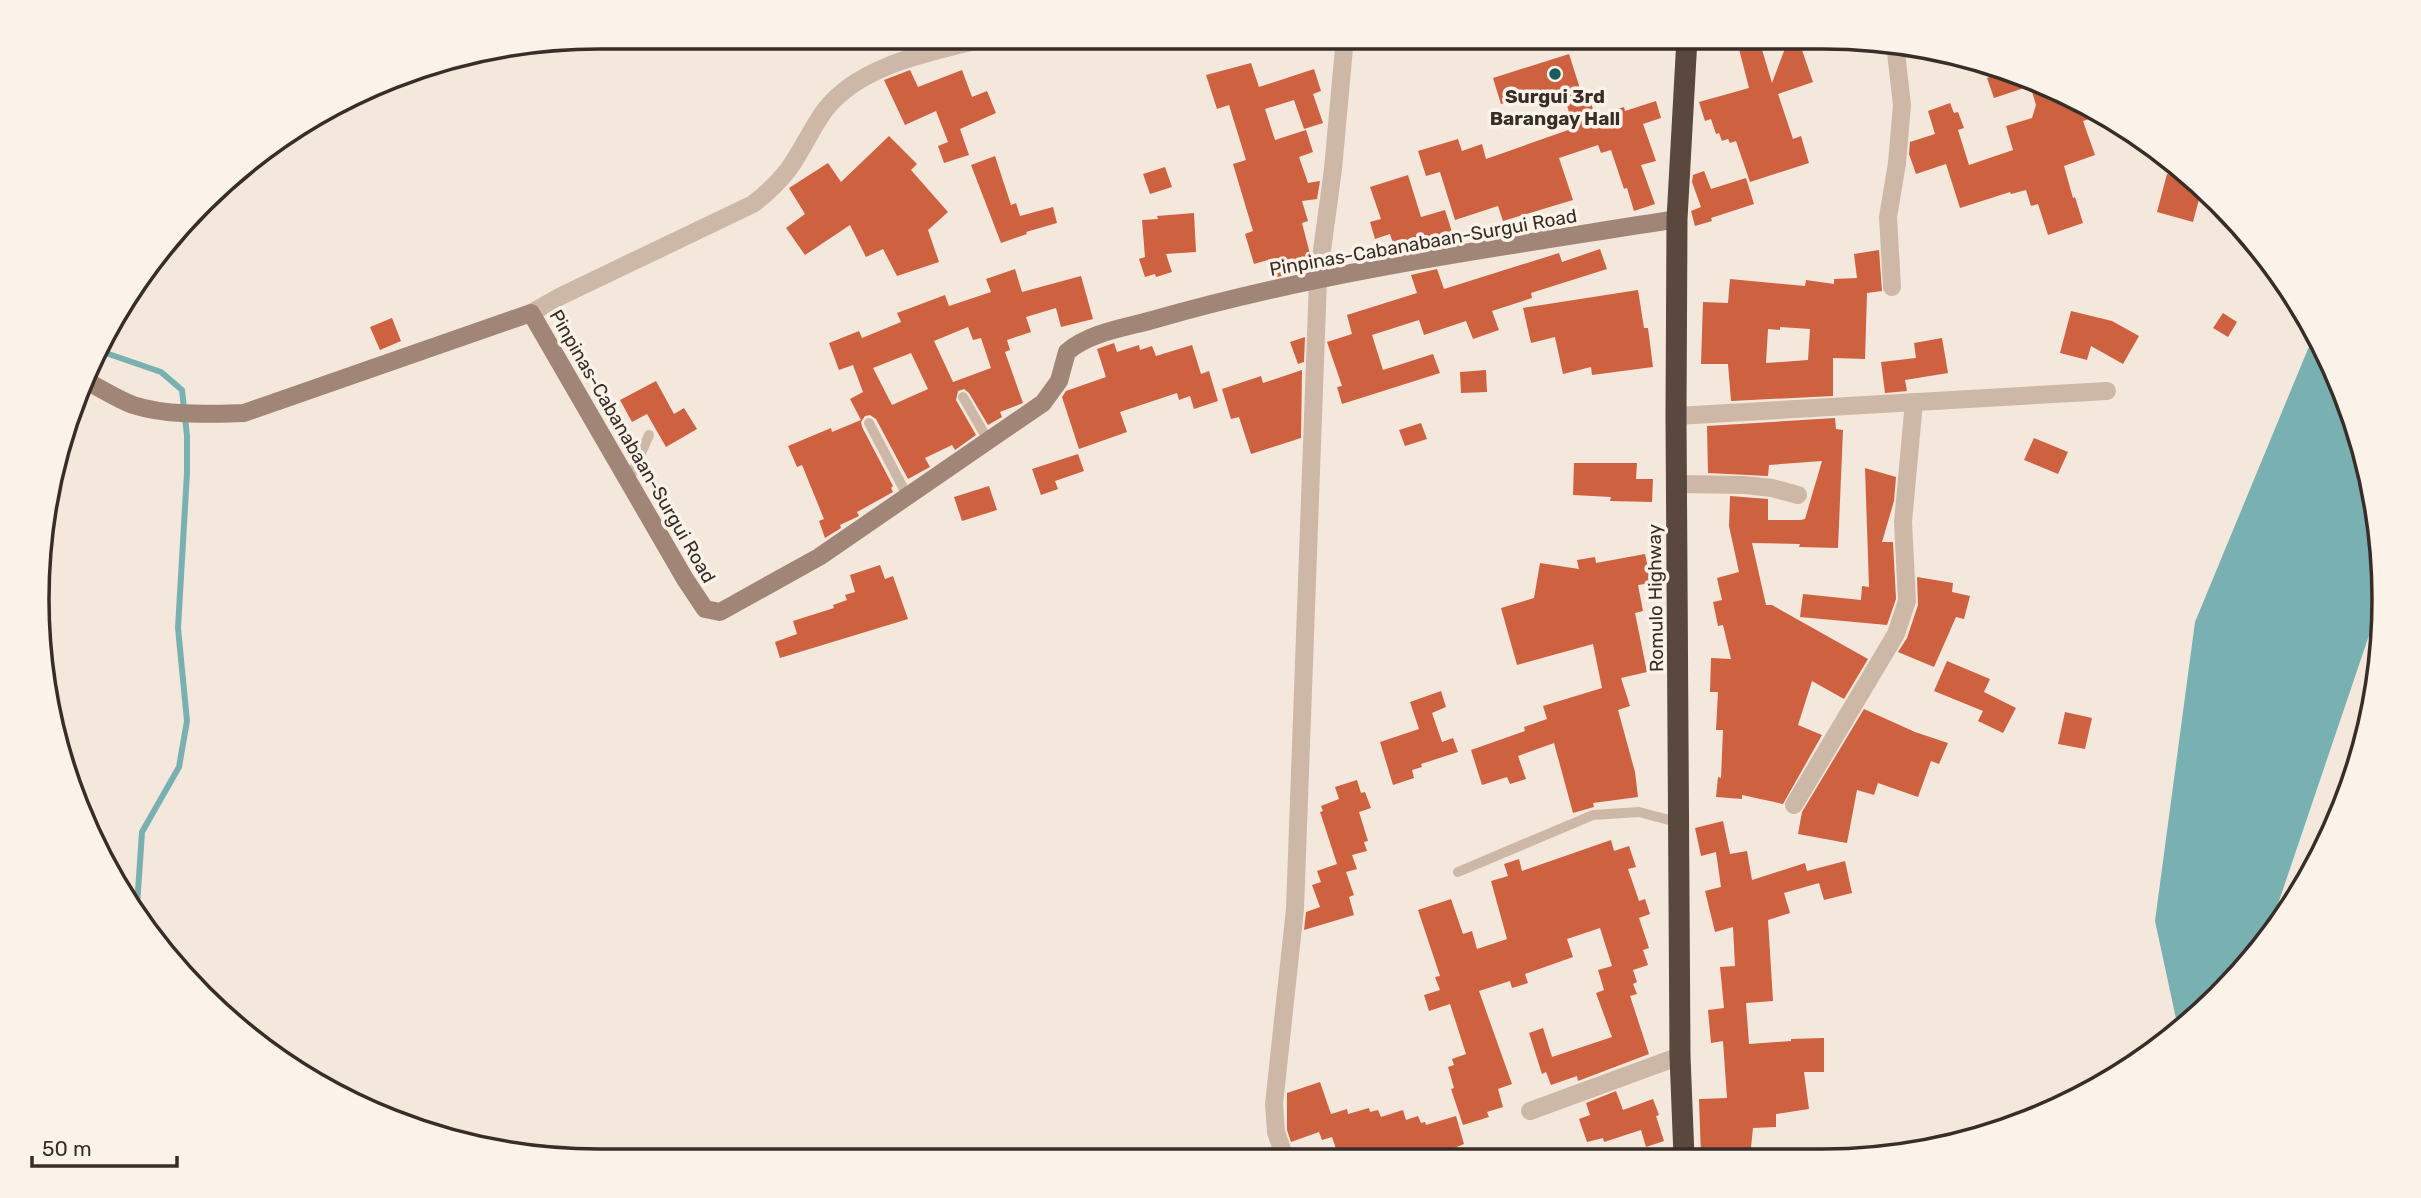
<svg xmlns="http://www.w3.org/2000/svg" width="2421" height="1198" font-family="Rubik,sans-serif">
<style>
.water{fill:#79b1b3}
.lines{fill:none;stroke-linecap:round;stroke-linejoin:round}
.stream{stroke:#79b1b3;stroke-width:6}
.building{fill:#ce6140;fill-rule:evenodd}
.lane{stroke:#cdb8a7;stroke-width:10}
.street{stroke:#cdb8a7;stroke-width:18}
.secondary{stroke:#a18678;stroke-width:18}
.highway{stroke:#5a473e;stroke-width:21}
.poi-dot{fill:#1a595d;stroke:#fbf2e9;stroke-width:2.5}
.labels{text-anchor:middle;stroke-width:7;stroke-linejoin:round;paint-order:stroke}
.poi-label{font-size:19px;font-weight:bold;fill:#392d28;stroke:#fbf2e9}
.street-label{font-size:19px;fill:#392d28;stroke:#fbf2e9}
.rim{fill:none;stroke:#392d28;stroke-width:3.5}
</style>
<rect width="100%" height="100%" fill="#f4e8dc"/>
<polygon class="water" points="2315,332 2354,418 2379,525 2382,597 2275,913 2279,919 2245,969 2178,1028 2155,921 2195,622"/>
<g class="lines">
<polyline class="stream" points="100,351 161,372 182,390 187,436 187,473 178,628 187,721 179,767 142,832 137,906"/>
</g>
<g class="building">
<polygon points="1789,38 1807,38 1802,50 1813,82 1778,94 1793,139 1801,136 1809,163 1750,182 1736,141 1730,143 1728,139 1722,141 1719,133 1716,134 1711,119 1705,121 1699,102 1749,88 1739,49 1760,43 1772,83"/>
<polygon points="1569,54 1583,98 1589,96 1595,116 1624,107 1625,111 1656,101 1661,118 1643,124 1656,161 1641,165 1655,204 1634,211 1627,188 1624,189 1611,150 1601,153 1598,145 1559,158 1573,200 1503,221 1498,206 1455,220 1440,172 1426,176 1418,151 1458,139 1462,151 1482,144 1486,159 1574,128 1564,96 1549,101 1546,90 1501,104 1493,78"/>
<polygon points="1251,63 1259,87 1314,69 1321,91 1313,94 1323,123 1304,129 1294,100 1265,109 1275,140 1306,130 1313,152 1299,157 1308,183 1320,181 1317,199 1302,201 1308,221 1302,223 1310,254 1308,270 1273,278 1268,260 1254,264 1245,234 1253,231 1233,164 1246,160 1229,105 1217,109 1206,75"/>
<polygon points="1988,64 2003,69 2039,83 1994,98 1987,78 1992,76"/>
<polygon points="910,70 918,87 962,70 972,97 987,91 996,113 960,129 969,155 944,163 938,146 948,142 936,111 905,125 884,80"/>
<polygon points="2031,88 2065,99 2064,102 2101,115 2083,121 2095,155 2064,166 2073,198 2075,197 2083,223 2048,235 2038,204 2031,206 2026,190 2011,194 2010,192 1960,208 1946,164 1916,174 1909,154 1910,142 1935,134 1928,111 1950,103 1954,113 1958,112 1964,128 1958,130 1969,165 2013,150 2006,126 2032,118 2036,105"/>
<polygon points="889,136 917,164 911,170 948,212 928,230 939,262 897,276 883,249 866,257 850,225 805,255 786,228 805,214 789,188 828,163 841,182"/>
<polygon points="995,156 1011,205 1016,203 1020,216 1053,207 1057,223 1026,232 1027,234 1001,243 971,165"/>
<polygon points="2178,165 2202,188 2193,222 2157,212 2167,174 2174,175"/>
<polygon points="1165,167 1172,187 1150,194 1143,174"/>
<polygon points="1704,171 1711,189 1746,178 1754,204 1711,218 1712,221 1695,226 1691,211 1701,207 1692,182 1693,175"/>
<polygon points="1408,175 1421,217 1445,210 1453,235 1423,245 1421,237 1394,246 1390,234 1375,239 1370,222 1381,219 1370,187"/>
<polygon points="1194,213 1196,252 1166,254 1172,272 1156,277 1155,274 1145,277 1139,259 1145,257 1142,220 1158,219 1157,216"/>
<polygon points="1600,249 1607,269 1531,293 1532,298 1492,311 1499,330 1473,339 1466,321 1424,335 1419,320 1372,335 1383,370 1433,354 1440,373 1342,404 1337,387 1342,386 1327,342 1352,334 1347,315 1417,293 1411,275 1437,269 1444,289 1559,253 1562,262"/>
<path d="M1879,250L1882,291L1867,293L1865,359L1833,358V396L1731,401L1728,364H1701L1703,302L1728,303L1730,279L1805,286L1806,280L1834,284V279L1857,278L1854,254ZM1780,327L1810,329L1808,360L1766,363L1768,329L1780,330Z"/>
<path d="M1015,269L1022,292L1081,276L1093,319L1061,327L1056,308L1026,317L1031,332L1007,340L1010,350L1005,352L1023,403L1000,412L1002,417L988,425L969,393L964,389L958,391L956,400L976,435L955,450L952,445L925,458L930,467L908,479L876,419L870,415L865,416L861,422L862,427L893,486L891,488L893,492L857,512L859,516L840,525L841,528L825,538L819,521L824,519L802,465L797,467L788,446L831,428L832,432L861,420L850,399L863,392L853,365L839,370L829,343L859,331L862,338L901,322L897,313L945,295L949,306L991,292L986,279ZM968,327L973,340L981,338L991,368L953,382L934,341ZM911,353L928,389L892,405L873,368Z"/>
<polygon points="1638,290 1644,328 1648,328 1653,367 1592,375 1591,367 1563,374 1555,337 1531,343 1523,308"/>
<polygon points="2071,311 2112,321 2139,336 2123,364 2091,346 2087,360 2060,353"/>
<polygon points="2223,313 2237,322 2228,337 2213,328"/>
<polygon points="392,318 401,341 380,350 370,327"/>
<polygon points="1305,337 1304,362 1298,364 1290,342"/>
<polygon points="1942,338 1948,373 1905,380 1907,391 1885,393 1881,362 1916,358 1914,343"/>
<polygon points="1114,343 1117,352 1139,345 1140,350 1152,346 1156,356 1192,345 1201,374 1209,371 1218,401 1194,409 1190,396 1179,400 1177,393 1120,412 1127,432 1079,449 1062,397 1066,391 1106,377 1097,349"/>
<polygon points="1302,370 1301,438 1251,454 1239,417 1231,419 1222,389 1261,376 1263,383"/>
<polygon points="1486,370 1487,392 1461,393 1460,372"/>
<polygon points="656,381 674,414 684,408 697,429 666,447 647,414 632,422 620,400"/>
<polygon points="1835,418 1836,429 1843,430 1838,548 1799,547 1800,544 1752,543 1766,605 1772,605 1868,659 1844,699 1812,681 1798,725 1822,735 1783,804 1742,795 1742,799 1716,797 1718,777 1721,778 1723,730 1716,730 1718,692 1710,692 1711,658 1731,659 1723,625 1718,626 1713,602 1722,600 1717,578 1739,572 1729,526 1730,496 1768,499 1768,520 1801,520 1805,519 1822,461 1769,465 1768,476 1708,473 1707,426"/>
<polygon points="1421,423 1427,439 1405,446 1399,430"/>
<polygon points="2034,438 2068,452 2058,474 2024,460"/>
<polygon points="1078,454 1084,471 1055,481 1058,489 1041,495 1032,469"/>
<polygon points="1574,463 1637,463 1636,479 1653,479 1652,502 1610,501 1611,497 1573,495"/>
<polygon points="1865,468 1896,477 1894,501 1882,542 1893,542 1896,599 1887,625 1800,617 1803,594 1861,600 1862,586 1869,587"/>
<polygon points="989,486 997,510 962,521 954,497"/>
<polygon points="1645,554 1651,583 1638,585 1643,611 1635,613 1647,672 1621,678 1630,706 1618,710 1635,772 1638,797 1593,803 1594,807 1573,813 1554,743 1518,756 1526,779 1510,784 1507,777 1482,785 1471,750 1525,731 1524,727 1547,719 1543,706 1602,688 1593,644 1517,665 1501,608 1534,598 1540,563 1579,569 1577,560 1595,557 1596,563"/>
<polygon points="880,565 885,579 893,576 908,619 780,658 775,642 797,634 793,621 834,608 833,605 847,600 845,595 855,592 850,575"/>
<polygon points="1917,577 1953,583 1952,592 1970,596 1964,619 1956,617 1934,667 1898,652 1907,638 1918,605"/>
<polygon points="1947,661 1990,679 1984,692 2016,708 2003,733 1978,721 1983,711 1934,691"/>
<polygon points="1441,691 1446,707 1432,713 1442,742 1453,738 1458,752 1421,764 1422,767 1412,770 1414,778 1393,785 1380,742 1419,729 1410,702"/>
<polygon points="1864,709 1915,732 1948,743 1939,764 1931,761 1918,797 1878,783 1874,795 1857,790 1847,843 1798,834 1802,812"/>
<polygon points="2065,712 2092,718 2085,749 2058,744"/>
<polygon points="1357,780 1361,793 1365,792 1371,808 1359,812 1368,841 1364,842 1367,851 1352,855 1357,869 1346,872 1354,895 1349,897 1354,915 1304,930 1306,912 1320,907 1312,885 1321,882 1317,871 1337,864 1320,812 1323,811 1321,806 1339,799 1335,787"/>
<polygon points="1723,821 1730,854 1747,851 1752,880 1805,863 1807,871 1845,861 1852,893 1824,900 1819,883 1784,893 1790,913 1768,920 1773,1001 1746,1003 1749,1044 1791,1041 1791,1039 1824,1038 1824,1072 1804,1072 1809,1109 1776,1114 1776,1127 1753,1128 1750,1157 1701,1157 1699,1099 1727,1098 1723,1041 1711,1043 1708,1010 1724,1008 1720,967 1735,966 1733,927 1715,932 1705,891 1721,887 1716,852 1701,856 1695,828"/>
<polygon points="1611,840 1614,851 1629,846 1636,867 1628,869 1639,901 1645,899 1650,914 1639,918 1649,948 1643,950 1648,965 1633,970 1637,982 1633,984 1637,994 1630,996 1649,1054 1578,1081 1577,1076 1551,1085 1546,1072 1542,1074 1529,1033 1543,1028 1552,1057 1612,1037 1596,993 1604,990 1598,970 1612,966 1600,928 1567,939 1573,957 1525,974 1528,983 1512,988 1510,981 1479,991 1512,1084 1498,1089 1503,1107 1487,1112 1489,1117 1463,1125 1451,1089 1454,1088 1448,1067 1454,1065 1452,1059 1466,1054 1450,1004 1429,1011 1424,995 1440,990 1435,977 1440,976 1418,910 1451,899 1463,934 1472,931 1477,949 1507,939 1491,881 1508,876 1504,864 1519,859 1522,871"/>
<polygon points="1320,1082 1331,1114 1347,1109 1348,1114 1369,1108 1370,1112 1378,1110 1381,1117 1403,1110 1406,1120 1418,1116 1421,1123 1425,1122 1426,1125 1456,1116 1464,1144 1447,1151 1449,1158 1425,1158 1423,1150 1390,1158 1339,1158 1332,1137 1322,1140 1319,1132 1291,1142 1287,1130 1287,1093"/>
<polygon points="1616,1091 1623,1110 1653,1099 1659,1115 1656,1116 1664,1141 1646,1147 1641,1130 1604,1142 1603,1138 1587,1142 1579,1119 1590,1115 1586,1103"/>
</g>
<g class="lines">
<g class="lane">
<polyline points="963,397 988,440"/>
<polyline points="869,423 907,495"/>
<polyline points="629,480 649,435"/>
<polyline points="1458,872 1593,815 1639,812 1680,823"/>
</g>
<g class="street">
<polyline points="1892,287 1888,217 1897,163 1902,105 1895,44"/>
<path d="M531,313L561,296L753,204C766,194 778,183 788,170C802,151 811,129 825,110C862,62 936,52 990,37"/>
<polyline points="1676,416 2107,391"/>
<polyline points="1677,484 1745,485 1772,488 1798,495"/>
<polyline points="1794,805 1896,634 1907,601 1903,522 1914,402"/>
<polyline points="1530,1111 1680,1056"/>
<polyline points="1285,1158 1276,1132 1274,1104 1295,909 1318,280 1333,169 1345,37"/>
</g>
<path class="secondary" d="M88,382C102,389 117,399 133,405C167,416 209,414 244,413L531,313L685,579L705,609L720,612L819,557L1043,403L1059,381L1067,352C1089,332 1129,327 1156,319C1326,270 1503,247 1677,219"/>
<polyline class="highway" points="1684,1157 1680,1056 1676,416 1677,219 1687,38"/>
</g>
<circle class="poi-dot" cx="1555" cy="74" r="7"/>
<g class="labels">
<g class="poi-label">
<text x="1555" y="103">Surgui 3rd<tspan x="1555" dy="22">Barangay Hall</tspan></text>
</g>
<g class="street-label">
<text transform="translate(1423 242) rotate(-10)" y="7">Pinpinas-Cabanabaan-Surgui Road</text>
<text transform="translate(633 446) rotate(60)" y="7">Pinpinas-Cabanabaan-Surgui Road</text>
<text transform="translate(1655 598) rotate(-91)" y="7">Romulo Highway</text>
</g>
</g>
<path d="M0 0H2421V1198H0ZM599 49H1822A550 550 0 0 1 2372 599V599A550 550 0 0 1 1822 1149H599A550 550 0 0 1 49 599V599A550 550 0 0 1 599 49Z" fill="#fbf2e9" fill-rule="evenodd"/>
<path class="rim" d="M599 49H1822A550 550 0 0 1 2372 599V599A550 550 0 0 1 1822 1149H599A550 550 0 0 1 49 599V599A550 550 0 0 1 599 49Z"/>
<path d="M32 1156v10h145v-10" fill="none" stroke="#392d28" stroke-width="3.5"/>
<text x="42" y="1156" font-size="21" fill="#392d28" stroke="#fbf2e9" stroke-width="5" paint-order="stroke">50 m</text>
</svg>
